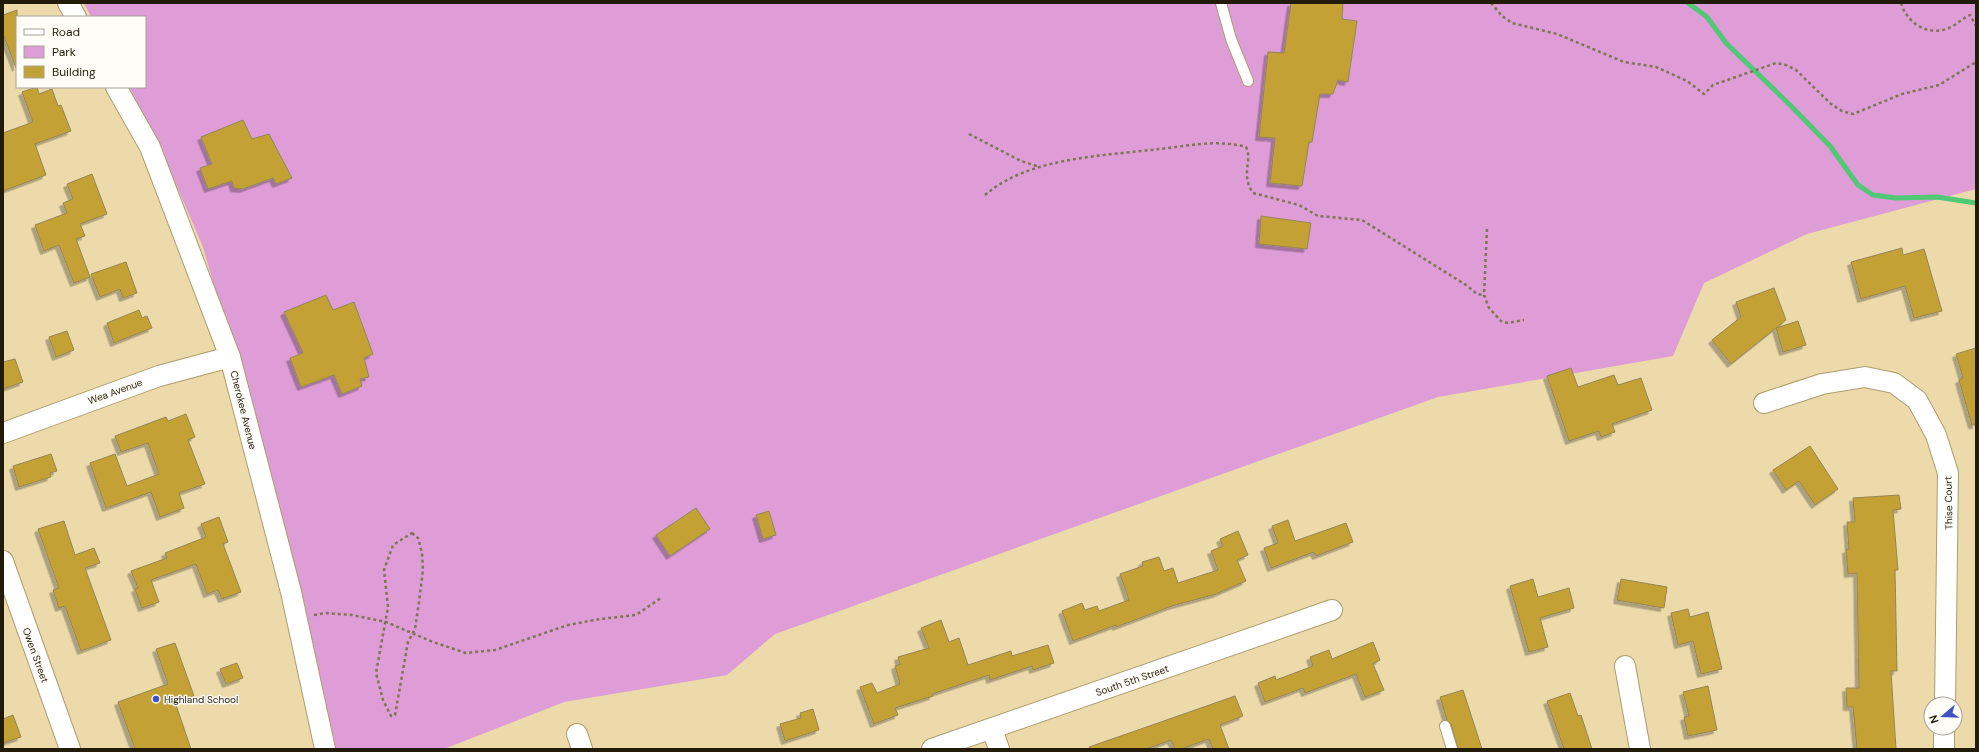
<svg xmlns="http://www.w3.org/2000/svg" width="1979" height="752" font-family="'DM Sans',sans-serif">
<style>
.green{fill:#de9dd6}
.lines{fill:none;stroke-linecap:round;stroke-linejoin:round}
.stream{stroke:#50c875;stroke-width:5}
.building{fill:#c3a136;stroke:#958557;filter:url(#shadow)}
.lane-casing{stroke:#ad9c6d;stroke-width:12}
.street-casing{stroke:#ad9c6d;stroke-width:22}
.path{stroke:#807454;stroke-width:2.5;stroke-dasharray:3 3;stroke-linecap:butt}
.lane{stroke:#fff;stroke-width:10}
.street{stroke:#fff;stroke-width:20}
.poi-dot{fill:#3e52c6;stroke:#fefcf7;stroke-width:1.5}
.labels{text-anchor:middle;stroke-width:3;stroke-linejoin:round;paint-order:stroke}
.street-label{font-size:10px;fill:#221b09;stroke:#fefcf7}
.poi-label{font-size:10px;fill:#221b09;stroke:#fefcf7;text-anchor:start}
</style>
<defs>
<filter id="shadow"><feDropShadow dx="-3.5" dy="3.5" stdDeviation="0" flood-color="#0004"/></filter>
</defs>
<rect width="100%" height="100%" fill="#ecdaaa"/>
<polygon class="green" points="84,3 1976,3 1976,189 1807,234 1704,283 1673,356 1438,397 775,634 727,675 564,702 444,749 335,749 250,413 203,247 156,138 129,87 145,87 145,17 91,17"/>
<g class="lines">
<polyline class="stream" points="1688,3 1707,17 1726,43 1790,105 1830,146 1858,185 1873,195 1896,198 1937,197 1976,203"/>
</g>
<g class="building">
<polygon points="1291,3 1343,3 1342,19 1357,21 1348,82 1338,80 1333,94 1320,94 1312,142 1309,142 1302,186 1270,183 1275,138 1259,137 1268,52 1284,53"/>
<polygon points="17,10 17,67 16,68 3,34 3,15"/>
<polygon points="37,87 39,94 52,89 58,106 61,105 71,131 35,144 46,175 3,191 3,133 33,122 22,92"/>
<polygon points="243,120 252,139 269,134 292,178 276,184 273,178 243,189 234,188 232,181 208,189 200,168 212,164 201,137"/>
<polygon points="92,174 107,214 80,224 85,236 76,239 90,277 74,283 59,245 44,251 35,225 67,213 63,203 73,199 67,184"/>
<polygon points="1261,216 1311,223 1307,249 1259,244"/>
<polygon points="1902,248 1903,255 1924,249 1942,311 1914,318 1905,286 1861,299 1851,262"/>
<polygon points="126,262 137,293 123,298 120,289 100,297 91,274"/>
<polygon points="1774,288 1786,320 1731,364 1712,340 1741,317 1736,302"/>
<polygon points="326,295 333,310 354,302 373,354 364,358 369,377 360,379 362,386 342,394 334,375 301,387 290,358 303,353 284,312"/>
<polygon points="139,310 142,318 147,316 152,328 114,343 107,323"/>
<polygon points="1798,321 1806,345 1783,352 1776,328"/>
<polygon points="67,331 74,350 56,357 49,337"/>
<polygon points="1976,348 1976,425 1972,425 1959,380 1963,378 1956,354"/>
<polygon points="15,359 23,382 3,389 3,362"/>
<polygon points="1571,368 1578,387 1614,375 1618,385 1641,378 1652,410 1612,424 1615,432 1601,437 1599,431 1569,441 1547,376"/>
<polygon points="186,414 195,437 188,440 205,484 179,493 184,508 160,517 151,492 106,508 90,463 115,454 127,486 159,474 148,443 121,452 115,436 166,417 168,421"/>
<polygon points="1810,446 1838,489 1815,505 1799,481 1786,490 1773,470"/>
<polygon points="51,454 57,471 50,473 51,477 19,487 13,466"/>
<polygon points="1899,495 1901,509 1893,510 1898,570 1895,570 1897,671 1891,671 1896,749 1857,749 1853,707 1847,707 1846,688 1859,688 1857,573 1848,574 1846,550 1849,549 1847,522 1855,522 1853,498"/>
<polygon points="696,508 710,529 670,556 656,535"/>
<polygon points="769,511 776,535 763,539 756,515"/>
<polygon points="219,517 228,542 223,544 241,592 222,599 218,590 207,594 196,564 151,580 159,602 142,608 135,589 138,588 131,571 167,558 165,553 206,537 201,524"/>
<polygon points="1288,520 1295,541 1346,523 1353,542 1316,556 1314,552 1271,568 1264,548 1278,543 1272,526"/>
<polygon points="64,521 75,555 94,548 100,563 85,568 111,640 81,651 65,606 59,608 53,590 59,588 38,529"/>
<polygon points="1238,531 1248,555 1237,560 1246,581 1216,594 1172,606 1116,627 1116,625 1073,641 1062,611 1082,603 1085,610 1097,606 1099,611 1129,600 1120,574 1143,566 1142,562 1159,557 1164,571 1173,568 1178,583 1218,570 1211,551 1223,546 1220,539"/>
<polygon points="1533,579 1538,597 1569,588 1574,608 1540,618 1548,647 1529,652 1510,586"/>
<polygon points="1621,579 1667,587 1664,608 1617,600"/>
<polygon points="1688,609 1690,617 1708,612 1722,669 1701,674 1693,641 1678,645 1671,613"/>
<polygon points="941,620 949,642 959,638 968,665 1011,651 1012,656 1048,645 1054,663 1033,670 1032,666 990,680 989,675 932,694 933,696 895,708 898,715 874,724 860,687 872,683 877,693 900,684 895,666 900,664 898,657 929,648 921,628"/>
<polygon points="1373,642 1380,660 1373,664 1384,690 1365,697 1356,674 1305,693 1303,688 1265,702 1258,683 1275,676 1276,680 1313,666 1310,657 1329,650 1332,659"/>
<polygon points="175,643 194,696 175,702 191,749 135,749 118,702 168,684 156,649"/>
<polygon points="237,663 243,678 226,684 220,669"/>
<polygon points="1708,686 1717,730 1688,736 1684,717 1689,716 1683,692"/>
<polygon points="1463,690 1482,749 1458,749 1451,724 1447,720 1440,697"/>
<polygon points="1570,693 1578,716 1581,715 1592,749 1564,749 1547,701"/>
<polygon points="1235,696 1243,716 1220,725 1229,749 1213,749 1209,739 1181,749 1175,749 1171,740 1146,749 1090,749 1089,747 1138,730"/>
<polygon points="813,709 819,730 785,741 780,724 801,718 800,713"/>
<polygon points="13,715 21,737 3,743 3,719"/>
</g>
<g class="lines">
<g class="lane-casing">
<g id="lane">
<polyline points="1221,3 1231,39 1248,81"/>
<polyline points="1445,726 1452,749"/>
</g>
</g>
<g class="street-casing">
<g id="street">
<polyline points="68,3 76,17"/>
<polyline points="116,87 150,147 230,357 291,592 325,749"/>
<polyline points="1764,403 1822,384 1865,377 1894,383 1917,400 1936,435 1948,473 1945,704"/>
<polyline points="3,433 159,376 230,357"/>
<polyline points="3,561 70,749"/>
<polyline points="1625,666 1640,749"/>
<polyline points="992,729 999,749"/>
<polyline points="577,734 582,749"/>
<polyline points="932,749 1332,610"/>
<polyline points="1944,749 1944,728"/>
</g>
</g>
<g class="path">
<polyline points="1491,3 1502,16 1512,23 1557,34 1624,62 1656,67 1687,81 1704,94 1713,85 1776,63 1786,65 1796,70 1831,104 1842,111 1853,114 1902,94 1939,85 1976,62"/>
<path d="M1901,3C1908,26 1932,38 1953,26C1959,22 1964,18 1970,15L1976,26"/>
<polyline points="969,134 1021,161 1040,167"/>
<path d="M985,195C1029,157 1103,156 1159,149C1188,146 1217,139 1246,147C1253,161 1240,174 1253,193L1299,205L1318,216L1362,220L1466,285L1477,294L1484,295"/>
<polyline points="1487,229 1484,295 1489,308 1501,321 1508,323 1524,320"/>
<polygon points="412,533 418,538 422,553 423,570 419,602 415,629 408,642 395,715 391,716 383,700 376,673 388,607 384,570 393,545"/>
<polyline points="314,615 325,613 352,615 386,622 433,642 466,653 495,650 568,625 600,619 636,615 661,598"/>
</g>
<use href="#lane" class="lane"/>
<use href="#street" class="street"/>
</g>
<circle class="poi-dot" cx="156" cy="699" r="4"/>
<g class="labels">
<g class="street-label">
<text transform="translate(115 391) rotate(-20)" y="4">Wea Avenue</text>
<text transform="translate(244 410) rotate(76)" y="4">Cherokee Avenue</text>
<text transform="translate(1948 503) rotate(-91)" y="4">Thise Court</text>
<text transform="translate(36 655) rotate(70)" y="4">Owen Street</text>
<text transform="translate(1132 680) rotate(-19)" y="4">South 5th Street</text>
</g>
<g class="poi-label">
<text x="164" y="703">Highland School</text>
</g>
</g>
<rect width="1979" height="752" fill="none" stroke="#221b09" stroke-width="8"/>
<rect x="16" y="16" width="130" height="72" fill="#fefcf7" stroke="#a6a298"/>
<rect x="24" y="29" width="20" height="6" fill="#ffffff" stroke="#a6a298"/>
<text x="52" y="36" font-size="12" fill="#221b09">Road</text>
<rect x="24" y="46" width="20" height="12" fill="#de9dd6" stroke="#a6a298"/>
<text x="52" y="56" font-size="12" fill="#221b09">Park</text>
<rect x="24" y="66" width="20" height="12" fill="#c3a136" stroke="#a6a298"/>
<text x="52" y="76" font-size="12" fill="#221b09">Building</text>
<g transform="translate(1943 716) rotate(251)"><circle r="19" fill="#fefcf7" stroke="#a6a298"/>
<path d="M0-3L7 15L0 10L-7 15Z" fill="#3e52c6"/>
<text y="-6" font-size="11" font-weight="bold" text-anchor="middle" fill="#221b09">N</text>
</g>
</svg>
